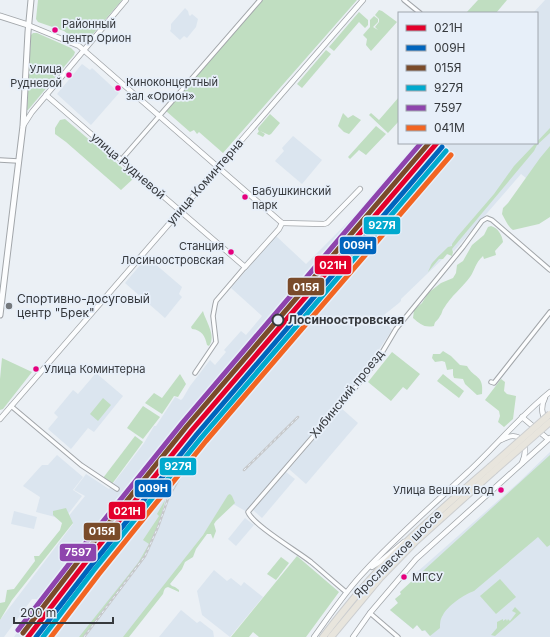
<svg xmlns="http://www.w3.org/2000/svg" width="550" height="637" font-family="Inter,sans-serif">
<style>
.built{fill:#dbe5ef}
.green{fill:#c0dec1}
.lines{fill:none;stroke-linecap:round;stroke-linejoin:round}
.minor-casing{stroke:#a2a6aa;stroke-width:5.5}
.tertiary-casing{stroke:#a2a6aa;stroke-width:6}
.secondary-casing{stroke:#a2a6aa;stroke-width:7}
.primary-casing{stroke:#ccced0;stroke-width:8}
.minor{stroke:#fcfdfe;stroke-width:3.5}
.tertiary{stroke:#fcfdfe;stroke-width:4.5}
.secondary{stroke:#fcfdfe;stroke-width:5}
.primary{stroke:#e8e5dd;stroke-width:6}
.rail-casing{stroke:#c6c8ca;stroke-width:2.5}
.rail{stroke:#e7eff9;stroke-width:1;stroke-dasharray:3;stroke-linecap:butt}
.primary-bridge-casing{stroke:#ccced0;stroke-width:8;stroke-linecap:butt}
.primary-bridge{stroke:#e8e5dd;stroke-width:6}
.rail-1-casing{stroke:#e7eff9;stroke-width:8}
.rail-2-casing{stroke:#e7eff9;stroke-width:8}
.rail-3-casing{stroke:#e7eff9;stroke-width:8}
.rail-4-casing{stroke:#e7eff9;stroke-width:8}
.rail-5-casing{stroke:#e7eff9;stroke-width:8}
.rail-6-casing{stroke:#e7eff9;stroke-width:8}
.rail-1{stroke:#e4002b;stroke-width:5}
.rail-2{stroke:#0065bd;stroke-width:5}
.rail-3{stroke:#7a4b2a;stroke-width:5}
.rail-4{stroke:#00a9ce;stroke-width:5}
.rail-5{stroke:#8e44ad;stroke-width:5}
.rail-6{stroke:#f26522;stroke-width:5}
.bus-dot{fill:#e5007d;stroke:#e7eff9;stroke-width:1.5}
.poi-dot{fill:#75797d;stroke:#e7eff9;stroke-width:1.5}
.stop-dot{fill:#e7eff9;stroke:#36393d;stroke-width:2}
.labels{text-anchor:middle;stroke-width:3.5;stroke-linejoin:round;paint-order:stroke}
.bus-label{font-size:11px;fill:#36393d;stroke:#e7eff9;text-anchor:start}
.street-label{font-size:12px;fill:#36393d;stroke:#e7eff9}
.poi-label{font-size:12px;fill:#36393d;stroke:#e7eff9;text-anchor:start}
.stop-label{font-size:12px;font-weight:bold;fill:#36393d;stroke:#e7eff9;text-anchor:start}
.line-badge{stroke:#e7eff9;stroke-width:1.5}
.badge-label{font-size:11px;text-anchor:middle;font-weight:bold;fill:#fff}
</style>
<rect width="100%" height="100%" fill="#ebf0f5"/>
<g class="built">
<polygon points="545,0 550,0 550,148 526,178 521,174 454,251 452,250 401,299 401,301 399,303 384,315 388,318 387,319 391,325 389,326 392,330 362,375 247,512 228,501 127,637 14,637 21,627 20,621 38,599 32,599 4,637 0,637 0,620 73,524 67,518 85,496 74,490 86,474 109,489 144,443 154,426 156,426 175,397 181,400 183,398 190,386 210,360 215,365 226,352 224,350 241,331 246,335 262,316 231,288 276,236 306,264 372,198 374,193 419,143 537,143 537,13 533,13"/>
<polygon points="185,8 188,11 189,15 190,16 192,14 198,19 196,27 187,38 184,36 180,40 170,31 171,29 171,24"/>
<polygon points="82,64 90,70 92,68 119,93 91,125 57,94"/>
<polygon points="293,136 322,160 302,184 275,161 284,151 282,148"/>
<polygon points="147,257 182,287 179,294 182,297 165,318 125,283"/>
<polygon points="96,373 123,396 94,432 88,428 71,449 48,429 58,417 54,413 73,390 78,394"/>
<polygon points="341,408 358,423 306,484 289,469"/>
<polygon points="550,452 550,637 431,637 425,631 422,631 417,625 413,629 390,610 398,603 395,599 401,594 400,592 417,576 416,573 518,483"/>
<polygon points="57,455 83,477 73,490 82,496 62,522 55,517 36,512 40,497 23,486 42,465 48,465"/>
<polygon points="286,472 295,479 262,518 253,510"/>
<polygon points="14,511 37,517 34,529 11,524"/>
<polygon points="245,518 254,525 236,546 228,539"/>
<polygon points="214,570 227,581 231,578 241,586 244,582 263,597 230,637 202,615 197,591"/>
<polygon points="181,610 197,623 200,621 213,631 214,637 159,637"/>
</g>
<g class="green">
<polygon points="38,0 122,0 86,42 72,37 64,31 38,22 36,19"/>
<polygon points="263,0 357,0 223,153 199,132 197,134 194,130 190,132 166,111"/>
<polygon points="478,0 507,0 496,13 466,13"/>
<polygon points="379,10 382,11 397,22 371,51 366,45 367,39 363,35 370,27 370,20 374,16 378,19 378,22 373,27 378,30 375,27 379,22 379,19 375,15"/>
<polygon points="359,12 368,20 368,25 365,28 359,22 334,51 329,47"/>
<polygon points="33,33 37,33 71,48 75,52 74,55 28,110 27,110 31,35"/>
<polygon points="326,50 331,54 302,88 297,84"/>
<polygon points="399,97 399,121 388,133 369,115 371,113 379,120"/>
<polygon points="343,113 348,118 353,115 361,120 349,134 344,132 338,126"/>
<polygon points="270,114 280,123 271,134 269,135 260,131 265,134 263,137 257,134 259,131 258,130 258,128"/>
<polygon points="65,119 134,178 121,190 66,142 55,134 55,128 60,120"/>
<polygon points="376,126 386,134 366,155 359,150 350,159 348,157"/>
<path d="M550,128V133L537,145L534,151L452,249L453,252L452,256L447,254L443,259H439L428,272C429,270 430,267 431,265C433,261 444,251 448,247L452,246V244L457,237L494,194L514,166Z"/>
<path d="M550,146V217L539,224L513,230C508,227 505,219 502,214L503,208L508,203L540,158Z"/>
<path d="M491,226C498,228 502,235 503,242L495,251L496,255L484,259L483,256C475,263 475,270 470,277C462,288 451,296 444,308C442,310 442,314 440,316C438,321 435,320 434,326C424,328 420,324 413,318L414,310L422,303L428,293L441,283L453,278L456,273L457,265L463,261L472,245L484,235L488,227Z"/>
<path d="M203,311C205,320 217,336 209,346L207,345C205,336 202,330 192,329L191,327Z"/>
<path d="M443,351L451,356L460,365L467,366C474,379 484,374 482,394L477,395L465,384L463,379L454,378L453,375V369L447,370L445,362L442,361L435,362L432,358L433,354H440Z"/>
<polygon points="392,352 420,374 407,390 403,387 391,401 368,382"/>
<polygon points="2,358 32,372 3,409 0,410 0,379"/>
<polygon points="180,374 186,384 178,397 174,396 162,414 145,403 154,393 162,398"/>
<polygon points="443,374 464,391 459,398 437,381"/>
<polygon points="501,379 505,382 504,391 507,394 516,396 513,419 504,427 498,422 500,416 499,411 485,400"/>
<polygon points="103,398 111,405 98,421 90,414"/>
<polygon points="143,406 160,417 143,439 127,428"/>
<polygon points="135,436 143,442 112,484 103,478"/>
<path d="M550,455V545L547,547L538,537L474,591C465,594 447,606 443,615C440,619 440,624 440,628L430,636L425,630L422,631L417,625L413,629L390,610L398,603L395,599L401,594L400,592Z"/>
<path d="M230,494L232,496L235,503L216,521L214,524L216,531L213,539L211,534H207L196,549L193,557L185,562L182,569L170,584L172,586L175,587L179,590V592L168,587C164,588 164,591 163,594L129,637H123L203,535L228,495Z"/>
<path d="M165,500C161,520 154,539 144,557L83,637H79L138,563L149,544L143,540L159,516L157,514Z"/>
<polygon points="66,508 73,523 12,600 0,620 0,603 5,602 7,590 14,589 35,561 34,556 39,556 60,530 62,523 53,515 53,511"/>
<polygon points="297,556 339,592 306,637 259,637 253,632 249,637 231,637"/>
<polygon points="281,557 289,563 276,580 267,574"/>
<polygon points="500,579 516,597 496,614 480,596"/>
<polygon points="515,607 521,613 495,636 491,635 497,628 497,622 503,619 503,621 506,619 507,621 508,619 510,621 516,613 512,611"/>
</g>
<g class="lines">
<g class="minor-casing">
<g id="minor">
<polyline points="404,0 420,13"/>
<polyline points="0,160 18,161"/>
<polyline points="121,160 260,0"/>
<polyline points="195,373 216,342 213,316 215,305 216,301 245,267"/>
<polyline points="491,382 494,383 550,312"/>
<polyline points="11,406 81,465 117,489"/>
<path d="M346,592C334,582 323,572 311,562C297,551 253,525 248,512L361,381L380,356L396,329L463,247L482,221L487,218L492,220L550,270"/>
<polyline points="370,613 398,637"/>
</g>
</g>
<g class="tertiary-casing">
<g id="tertiary">
<polyline points="28,25 79,46 282,223"/>
<polyline points="46,95 245,267 279,229 282,223"/>
<polyline points="23,126 32,112 126,0"/>
<polyline points="282,223 324,224 327,223 360,189"/>
<path d="M545,398C541,405 541,414 546,421"/>
<polyline points="522,417 548,439"/>
<polyline points="0,419 363,0"/>
<path d="M501,440C520,429 530,444 522,463"/>
<polyline points="372,567 381,561 404,542"/>
<path d="M314,637C330,615 345,592 364,572C396,537 432,506 467,473C496,446 519,417 550,392"/>
<polyline points="353,637 370,613 416,559 550,438"/>
</g>
</g>
<g class="secondary-casing">
<g id="secondary">
<polyline points="0,16 28,25"/>
<polyline points="0,315 23,126 28,32 31,0"/>
</g>
</g>
<g class="primary-casing">
<g id="primary">
<path d="M323,637C340,615 357,593 376,573C411,535 451,501 490,467"/>
<polyline points="331,637 380,578 416,541 494,471"/>
</g>
</g>
<use href="#minor" class="minor"/>
<use href="#tertiary" class="tertiary"/>
<use href="#secondary" class="secondary"/>
<use href="#primary" class="primary"/>
<g class="rail-casing">
<g id="rail">
<polyline points="183,468 276,355 311,306 354,238"/>
<polyline points="244,470 298,417"/>
<polyline points="84,637 145,556 158,527 169,496 187,465"/>
</g>
</g>
<use href="#rail" class="rail"/>
<g class="primary-bridge-casing">
<g id="primary-bridge">
<polyline points="490,467 550,414"/>
<polyline points="494,471 550,422"/>
</g>
</g>
<use href="#primary-bridge" class="primary-bridge"/>
<g class="rail-1-casing">
<polyline id="rail-1" points="28,637 85,563 192,430 437,143"/>
</g>
<g class="rail-2-casing">
<polyline id="rail-2" points="36,637 90,567 197,434 442,147"/>
</g>
<g class="rail-3-casing">
<polyline id="rail-3" points="23,633 80,559 187,426 429,143"/>
</g>
<g class="rail-4-casing">
<polyline id="rail-4" points="43,637 94,570 201,438 446,151"/>
</g>
<g class="rail-5-casing">
<polyline id="rail-5" points="18,630 76,555 183,422 421,143"/>
</g>
<g class="rail-6-casing">
<polyline id="rail-6" points="51,637 99,574 206,441 451,155"/>
</g>
<use href="#rail-1" class="rail-1"/>
<use href="#rail-2" class="rail-2"/>
<use href="#rail-3" class="rail-3"/>
<use href="#rail-4" class="rail-4"/>
<use href="#rail-5" class="rail-5"/>
<use href="#rail-6" class="rail-6"/>
</g>
<g class="bus-dot">
<circle cx="55" cy="30" r="3.5"/>
<circle cx="69" cy="75" r="3.5"/>
<circle cx="118" cy="88" r="3.5"/>
<circle cx="245" cy="197" r="3.5"/>
<circle cx="231" cy="252" r="3.5"/>
<circle cx="36" cy="369" r="3.5"/>
<circle cx="501" cy="490" r="3.5"/>
<circle cx="404" cy="577" r="3.5"/>
</g>
<circle class="poi-dot" cx="9" cy="306" r="4"/>
<circle class="stop-dot" cx="278" cy="320" r="5.5"/>
<g class="labels">
<g class="bus-label">
<text x="62" y="28">Районный<tspan x="62" dy="14">центр Орион</tspan></text>
<text x="62" y="73" text-anchor="end">Улица<tspan x="62" dy="14">Рудневой</tspan></text>
<text x="126" y="86">Киноконцертный<tspan x="126" dy="14">зал «Орион»</tspan></text>
<text x="252" y="195">Бабушкинский<tspan x="252" dy="14">парк</tspan></text>
<text x="224" y="250" text-anchor="end">Станция<tspan x="224" dy="14">Лосиноостровская</tspan></text>
<text x="44" y="373">Улица Коминтерна</text>
<text x="494" y="494" text-anchor="end">Улица Вешних Вод</text>
<text x="412" y="581">МГСУ</text>
</g>
<g class="street-label">
<text transform="translate(128 166) rotate(41)" y="4">улица Рудневой</text>
<text transform="translate(205 182) rotate(-49)" y="4">улица Коминтерна</text>
<text transform="translate(347 394) rotate(-51)" y="4">Хибинский проезд</text>
<text transform="translate(398 554) rotate(-45)" y="4">Ярославское шоссе</text>
</g>
<g class="poi-label">
<text x="17" y="303">Спортивно-досуговый<tspan x="17" dy="14">центр "Брек"</tspan></text>
</g>
<g class="stop-label">
<text x="288" y="324">Лосиноостровская</text>
</g>
</g>
<g class="line-badge">
<rect x="363" y="216" width="38" height="19" rx="4" fill="#00a9ce"/>
<rect x="339" y="236" width="38" height="19" rx="4" fill="#0065bd"/>
<rect x="314" y="255" width="38" height="20" rx="4" fill="#e4002b"/>
<rect x="287" y="277" width="38" height="19" rx="4" fill="#7a4b2a"/>
<rect x="159" y="457" width="38" height="19" rx="4" fill="#00a9ce"/>
<rect x="134" y="479" width="38" height="19" rx="4" fill="#0065bd"/>
<rect x="108" y="501" width="38" height="19" rx="4" fill="#e4002b"/>
<rect x="83" y="522" width="38" height="19" rx="4" fill="#7a4b2a"/>
<rect x="59" y="543" width="38" height="19" rx="4" fill="#8e44ad"/>
</g>
<g class="badge-label">
<text x="382" y="229">927Я</text>
<text x="358" y="249">009Н</text>
<text x="333" y="269">021Н</text>
<text x="306" y="291">015Я</text>
<text x="178" y="470">927Я</text>
<text x="153" y="492">009Н</text>
<text x="127" y="515">021Н</text>
<text x="102" y="535">015Я</text>
<text x="78" y="556">7597</text>
</g>
<rect x="398" y="12" width="140" height="132" fill="#e7eff9" stroke="#a0a6ae"/>
<rect x="406" y="25" width="20" height="6" fill="#e4002b" stroke="#a0a6ae"/>
<text x="434" y="32" font-size="12" fill="#36393d">021Н</text>
<rect x="406" y="45" width="20" height="6" fill="#0065bd" stroke="#a0a6ae"/>
<text x="434" y="52" font-size="12" fill="#36393d">009Н</text>
<rect x="406" y="65" width="20" height="6" fill="#7a4b2a" stroke="#a0a6ae"/>
<text x="434" y="72" font-size="12" fill="#36393d">015Я</text>
<rect x="406" y="85" width="20" height="6" fill="#00a9ce" stroke="#a0a6ae"/>
<text x="434" y="92" font-size="12" fill="#36393d">927Я</text>
<rect x="406" y="105" width="20" height="6" fill="#8e44ad" stroke="#a0a6ae"/>
<text x="434" y="112" font-size="12" fill="#36393d">7597</text>
<rect x="406" y="125" width="20" height="6" fill="#f26522" stroke="#a0a6ae"/>
<text x="434" y="132" font-size="12" fill="#36393d">041М</text>
<path d="M14 617v6h99v-6" fill="none" stroke="#36393d" stroke-width="2"/>
<text x="20" y="617" font-size="12" fill="#36393d" stroke="#e7eff9" stroke-width="3" paint-order="stroke">200 m</text>
</svg>
